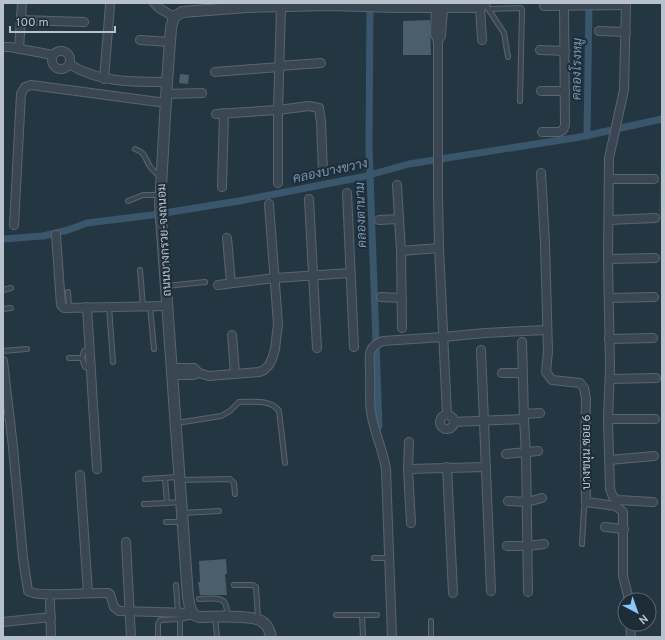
<svg xmlns="http://www.w3.org/2000/svg" width="665" height="640" font-family="Overpass,Sarabun,sans-serif">
<style>
.green{fill:#274443}
.lines{fill:none;stroke-linecap:round;stroke-linejoin:round}
.canal{stroke:#3a566c;stroke-width:7}
.building{fill:#4b5e6b}
.service-casing{stroke:#58656f;stroke-width:6}
.minor-casing{stroke:#58656f;stroke-width:10}
.tertiary-casing{stroke:#58656f;stroke-width:12}
.service{stroke:#3a4752;stroke-width:4}
.minor{stroke:#3a4752;stroke-width:8}
.tertiary{stroke:#3a4752;stroke-width:10}
.labels{text-anchor:middle;stroke-width:4;stroke-linejoin:round;paint-order:stroke}
.street-label{font-size:12px;fill:#b7c2cc;stroke:#1e2c38}
.water-label{font-size:13px;font-style:italic;fill:#7696b0;stroke:#1e2c38}
</style>
<rect width="100%" height="100%" fill="#253643"/>
<polygon class="green" points="662,142 662,219 658,222"/>
<g class="lines">
<g class="canal">
<polyline points="370,3 369,147 379,426"/>
<polyline points="587,136 589,3"/>
<polyline points="3,239 43,236 68,230 87,223 152,215 239,201 362,177 409,164 580,137 662,119"/>
</g>
</g>
<g class="building">
<polygon points="430,20 431,55 403,55 403,21"/>
<polygon points="180,74 189,75 188,84 179,83"/>
<polygon points="226,559 227,574 225,574 227,595 200,595 198,582 200,582 199,561"/>
</g>
<g class="lines">
<g class="service-casing">
<g id="service">
<polyline points="487,7 504,33 508,57"/>
<polyline points="489,9 521,8 522,10 520,101"/>
<path d="M135,149C148,154 144,159 151,168C154,172 158,174 161,177"/>
<polyline points="128,201 143,195 160,195"/>
<polyline points="140,270 143,306"/>
<polyline points="166,286 205,282"/>
<polyline points="3,290 11,288"/>
<polyline points="68,292 69,308"/>
<polyline points="150,306 154,349"/>
<polyline points="109,307 113,362"/>
<polyline points="3,309 11,308"/>
<polyline points="89,349 84,351 82,358 85,367 91,368"/>
<polyline points="3,351 27,349"/>
<polyline points="69,358 82,358"/>
<polyline points="3,417 9,416"/>
<path d="M177,423L221,416L230,411L239,402C252,402 271,399 279,411L285,463"/>
<polyline points="145,479 178,477"/>
<polyline points="179,480 230,479 234,483 235,494"/>
<polyline points="167,503 180,502"/>
<polyline points="144,504 167,503 165,478"/>
<polyline points="182,513 219,511"/>
<polyline points="166,522 181,522"/>
<polyline points="582,544 584,508 586,502"/>
<polyline points="374,558 389,558"/>
<polyline points="176,585 178,613"/>
<polyline points="234,585 253,585 256,587 258,619"/>
<path d="M199,599C205,599 221,596 225,603C227,607 227,613 228,617"/>
<polyline points="336,615 362,615"/>
<polyline points="215,617 217,637"/>
<polyline points="158,637 158,624 160,620 180,619"/>
<polyline points="180,637 180,619 193,616"/>
<polyline points="363,637 362,615 377,615"/>
<polyline points="431,637 431,621"/>
</g>
</g>
<g class="minor-casing">
<g id="minor">
<polyline points="154,3 159,8 174,17"/>
<polyline points="626,3 624,90 609,158 608,259 610,368 608,419 610,489 613,497 618,500 653,502"/>
<polyline points="480,6 482,40"/>
<polyline points="544,6 626,5"/>
<polyline points="436,7 435,34 438,41 438,196 439,248 447,415"/>
<polyline points="21,20 84,22"/>
<polyline points="599,31 626,32"/>
<polyline points="140,40 170,42"/>
<polyline points="438,41 441,36 443,8"/>
<polyline points="3,47 10,47 53,55"/>
<polyline points="19,49 22,3"/>
<polyline points="540,50 565,51"/>
<circle cx="61" cy="60" r="9"/>
<path d="M69,64C100,83 132,82 167,82"/>
<polyline points="279,66 321,63"/>
<polyline points="215,72 279,67"/>
<polyline points="104,79 110,5"/>
<polyline points="541,91 565,91"/>
<polyline points="167,94 202,93"/>
<polyline points="216,114 278,110 309,106 319,108 321,122 323,172"/>
<polyline points="542,132 559,132 563,130 565,125 564,6"/>
<polyline points="541,173 545,243 548,351 546,372 552,380 580,383 584,388 586,399 585,446 586,502 616,506 623,512 623,576 629,600"/>
<polyline points="609,179 654,179"/>
<polyline points="278,183 278,110 281,7"/>
<polyline points="397,185 401,251 402,328"/>
<polyline points="222,187 224,113"/>
<polyline points="347,193 354,347"/>
<polyline points="309,199 317,348"/>
<polyline points="379,220 399,219"/>
<polyline points="609,220 655,218"/>
<polyline points="14,225 21,94 25,87 31,85 166,103"/>
<polyline points="56,235 61,305 64,308 167,306"/>
<polyline points="227,238 231,283"/>
<polyline points="401,251 439,248"/>
<polyline points="608,259 655,258"/>
<polyline points="218,285 275,278 350,273"/>
<polyline points="381,297 402,298"/>
<polyline points="609,298 654,297"/>
<polyline points="87,307 97,469"/>
<polyline points="232,335 235,373"/>
<polyline points="609,339 653,338"/>
<polyline points="522,342 524,419 526,453 528,592"/>
<polyline points="481,350 491,591"/>
<path d="M3,361L13,447L23,558L28,591C37,598 92,592 108,593L110,594L114,607L119,611L192,613"/>
<polyline points="171,368 194,368 199,373 209,376 259,372 264,370 269,365 272,359 275,349 278,324 269,204"/>
<polyline points="502,373 523,373"/>
<polyline points="172,375 193,375 199,373"/>
<polyline points="610,379 656,378"/>
<polyline points="524,414 540,413"/>
<circle cx="447" cy="422" r="7"/>
<polyline points="608,419 655,419"/>
<polyline points="454,422 524,419"/>
<polyline points="409,442 408,469 411,523"/>
<polyline points="506,454 538,451"/>
<polyline points="609,460 654,456"/>
<polyline points="447,467 453,593"/>
<polyline points="408,469 486,467"/>
<polyline points="80,475 88,593"/>
<polyline points="508,501 527,502 542,498"/>
<polyline points="605,527 624,529"/>
<polyline points="126,542 131,637"/>
<polyline points="507,546 527,546 544,544"/>
<polyline points="50,602 51,637"/>
<polyline points="3,622 51,617"/>
<polyline points="630,624 631,637"/>
<path d="M392,637L386,469C383,450 374,432 371,412C369,399 371,385 370,372C370,357 366,347 383,341L443,337L485,333L546,330"/>
</g>
</g>
<g class="tertiary-casing">
<path id="tertiary" d="M271,637C270,632 268,626 264,623C256,614 212,617 199,617L194,615L190,608L188,597L160,204L167,82L171,28L174,17L182,12L247,7L331,5L395,7H474L480,6L485,3"/>
</g>
<use href="#service" class="service"/>
<use href="#minor" class="minor"/>
<use href="#tertiary" class="tertiary"/>
</g>
<g class="labels">
<g class="street-label">
<text transform="translate(164 240) rotate(-93)" y="4">ถนนบางกรวย-จงถนอม</text>
<text transform="translate(586 452) rotate(-90)" y="4">บางขนุน ซอย 6</text>
</g>
<g class="water-label">
<text transform="translate(576 69) rotate(-89)" y="5">คลองโรงหมู</text>
<text transform="translate(330 170) rotate(-12)" y="5">คลองบางขวาง</text>
<text transform="translate(360 215) rotate(-92)" y="5">คลองตานาม</text>
</g>
</g>
<rect width="665" height="640" fill="none" stroke="#b7c2cc" stroke-width="8"/>
<g transform="translate(637 612) rotate(139)"><circle r="19" fill="#1e2c38" stroke="#5b6873"/>
<path d="M0-3L7 15L0 10L-7 15Z" fill="#8cc7fc"/>
<text y="-6" font-size="11" font-weight="bold" text-anchor="middle" fill="#b7c2cc">N</text>
</g>
<path d="M10 26v6h105v-6" fill="none" stroke="#b7c2cc" stroke-width="2"/>
<text x="16" y="26" font-size="12" fill="#b7c2cc" stroke="#1e2c38" stroke-width="3" paint-order="stroke">100 m</text>
</svg>
